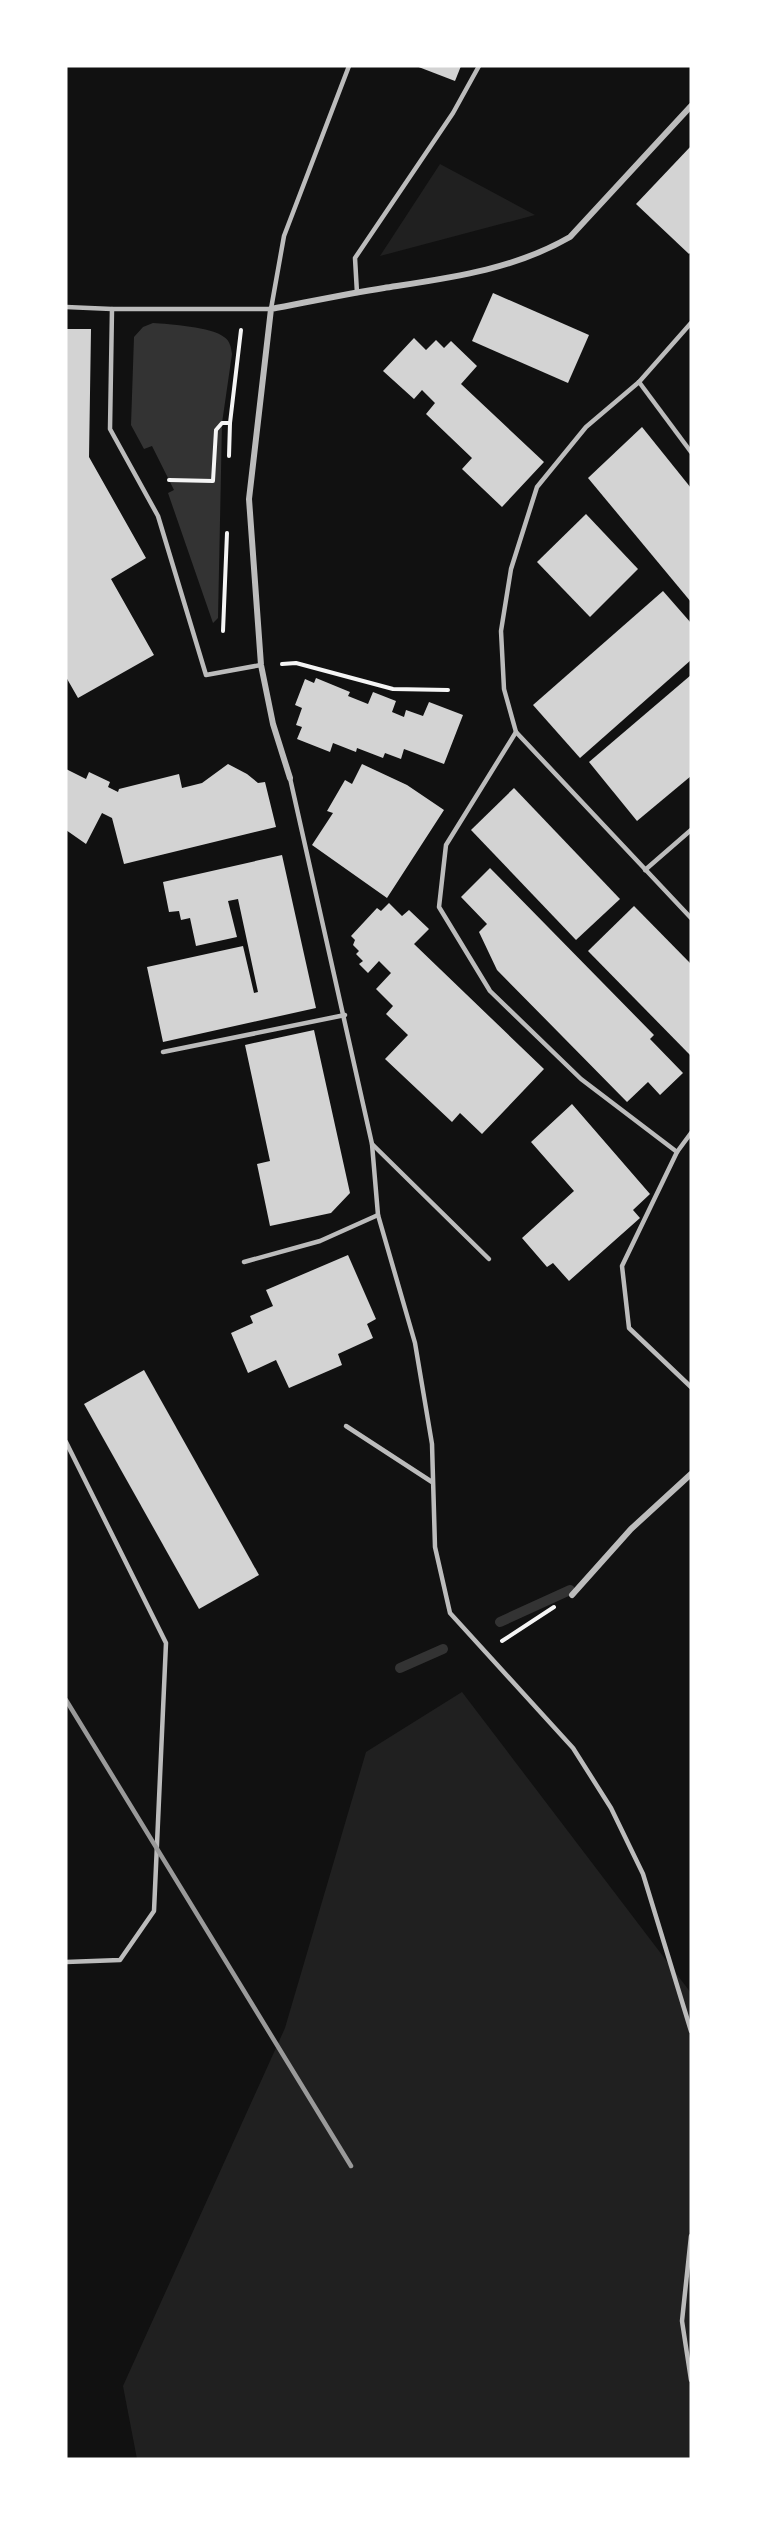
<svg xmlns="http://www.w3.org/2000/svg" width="757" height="2525" font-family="Merriweather,serif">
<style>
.green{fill:#202020}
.water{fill:#333}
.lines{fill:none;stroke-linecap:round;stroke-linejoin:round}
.stream{stroke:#333;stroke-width:10}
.building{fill:#d3d3d3}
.path{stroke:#f5f5f5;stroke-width:4}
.service{stroke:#bcbcbc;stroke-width:4.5}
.minor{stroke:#bcbcbc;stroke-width:6}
.rail{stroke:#9a9a9a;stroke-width:4.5}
</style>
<rect width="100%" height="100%" fill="#111"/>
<g class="green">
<polygon points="440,164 535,215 380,256"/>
<polygon points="462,1692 691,1993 691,2459 137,2459 123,2386 285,2028 366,1752"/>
</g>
<path class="water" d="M153,323C169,324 212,327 224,337C230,341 231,347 232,354L222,423L218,618L213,623L168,493L174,490L152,446L144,449L131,425L134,337L143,327Z"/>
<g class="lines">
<g class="stream">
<polyline points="500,1622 570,1590"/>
<polyline points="400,1668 443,1649"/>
</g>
</g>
<g class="building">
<polygon points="416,66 461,66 455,81"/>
<polygon points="691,146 691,252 689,254 636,204"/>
<polygon points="493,293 589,335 568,383 472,341"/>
<polygon points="66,329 91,329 89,457 146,558 111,579 154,655 78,698 66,677"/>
<polygon points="414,338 426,350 436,340 444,348 451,341 477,366 461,384 544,462 502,507 462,469 472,458 426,414 435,403 422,390 414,399 383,371"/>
<polygon points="642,427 691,488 691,602 588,478"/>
<polygon points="586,514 638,569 590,617 537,562"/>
<polygon points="663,591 691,623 691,660 580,758 533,705"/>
<polygon points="691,675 691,776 637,821 589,762"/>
<polygon points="316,678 350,692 348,696 368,704 373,692 396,701 392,712 404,717 406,710 423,716 429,702 463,715 444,764 404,749 401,759 385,753 383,758 357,748 356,752 333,743 330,752 297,739 302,727 296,725 302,708 295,705 305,679 314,683"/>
<polygon points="228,764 247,774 258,783 265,782 276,827 124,864 112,818 102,813 86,844 66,830 66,769 86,779 89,772 110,782 108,787 118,792 119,789 179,774 182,788 202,783"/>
<polygon points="362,764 407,785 444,810 387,898 312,845 333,813 327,811 345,780 352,784"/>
<polygon points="514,788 620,899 576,940 471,830"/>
<polygon points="282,855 316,1008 163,1042 147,967 243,946 254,993 258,992 238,899 228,901 237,937 196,946 190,918 181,920 179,911 169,912 163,882"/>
<polygon points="490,868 654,1035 650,1039 683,1073 660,1095 648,1082 627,1102 497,970 479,932 487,924 461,897"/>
<polygon points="389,903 402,916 409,910 429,929 414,944 544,1069 482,1134 460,1113 452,1122 385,1059 408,1035 386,1014 393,1006 376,989 391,973 379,961 368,973 359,964 363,961 356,954 359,951 353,945 355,940 351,936 377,908 381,911"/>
<polygon points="634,906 691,964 691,1056 588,951"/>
<polygon points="314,1030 350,1193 331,1213 270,1226 257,1164 270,1161 245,1045"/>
<polygon points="572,1104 650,1194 633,1210 640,1218 569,1281 553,1263 547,1267 522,1238 574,1191 531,1142"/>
<polygon points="348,1255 376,1319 367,1324 373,1338 338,1354 342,1365 289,1388 276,1360 248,1373 231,1333 253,1323 250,1316 273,1306 266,1290"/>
<polygon points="144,1370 259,1575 199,1609 84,1404"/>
</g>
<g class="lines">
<g class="path">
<polyline points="229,456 230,423 241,330"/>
<polyline points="169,480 213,481 216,430 222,423 230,423"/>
<polyline points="223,631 227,533"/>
<polyline points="282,664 296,663 393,689 448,690"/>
<polyline points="502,1641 554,1607"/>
</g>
<g class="service">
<polyline points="357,293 355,258 453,113 479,66"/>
<polyline points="66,307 112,309"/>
<polyline points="639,382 691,452"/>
<polyline points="261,665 206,675 158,516 110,429 112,309 271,309 284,236 349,66"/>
<polyline points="516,732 691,918"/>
<polyline points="290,778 372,1144 378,1215 415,1343 432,1444 435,1547 450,1613 573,1748 611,1808 643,1874 691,2031"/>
<polyline points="645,870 691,830"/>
<polyline points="163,1052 345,1015"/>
<polyline points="691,1133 677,1152 622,1266 629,1328 691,1387"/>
<polyline points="372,1144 489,1259"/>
<polyline points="677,1152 581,1079 490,991 439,907 446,845 516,732 504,689 501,631 511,569 537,487 586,427 639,382 691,323"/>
<polyline points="244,1262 320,1241 378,1215"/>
<polyline points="346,1426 432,1482"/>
<polyline points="66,1442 166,1643 154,1911 120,1960 66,1962"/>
<polyline points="691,2236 682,2321 691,2380"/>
</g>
<g class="minor">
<path d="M290,778L273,724L261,665L249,499L271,309C308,302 346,294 384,288C449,278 513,270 570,237L691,106"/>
<polyline points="572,1595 631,1529 691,1474"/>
</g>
<polyline class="rail" points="66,1700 351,2166"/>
</g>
<rect width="757" height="2525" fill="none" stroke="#ffffff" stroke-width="135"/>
</svg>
